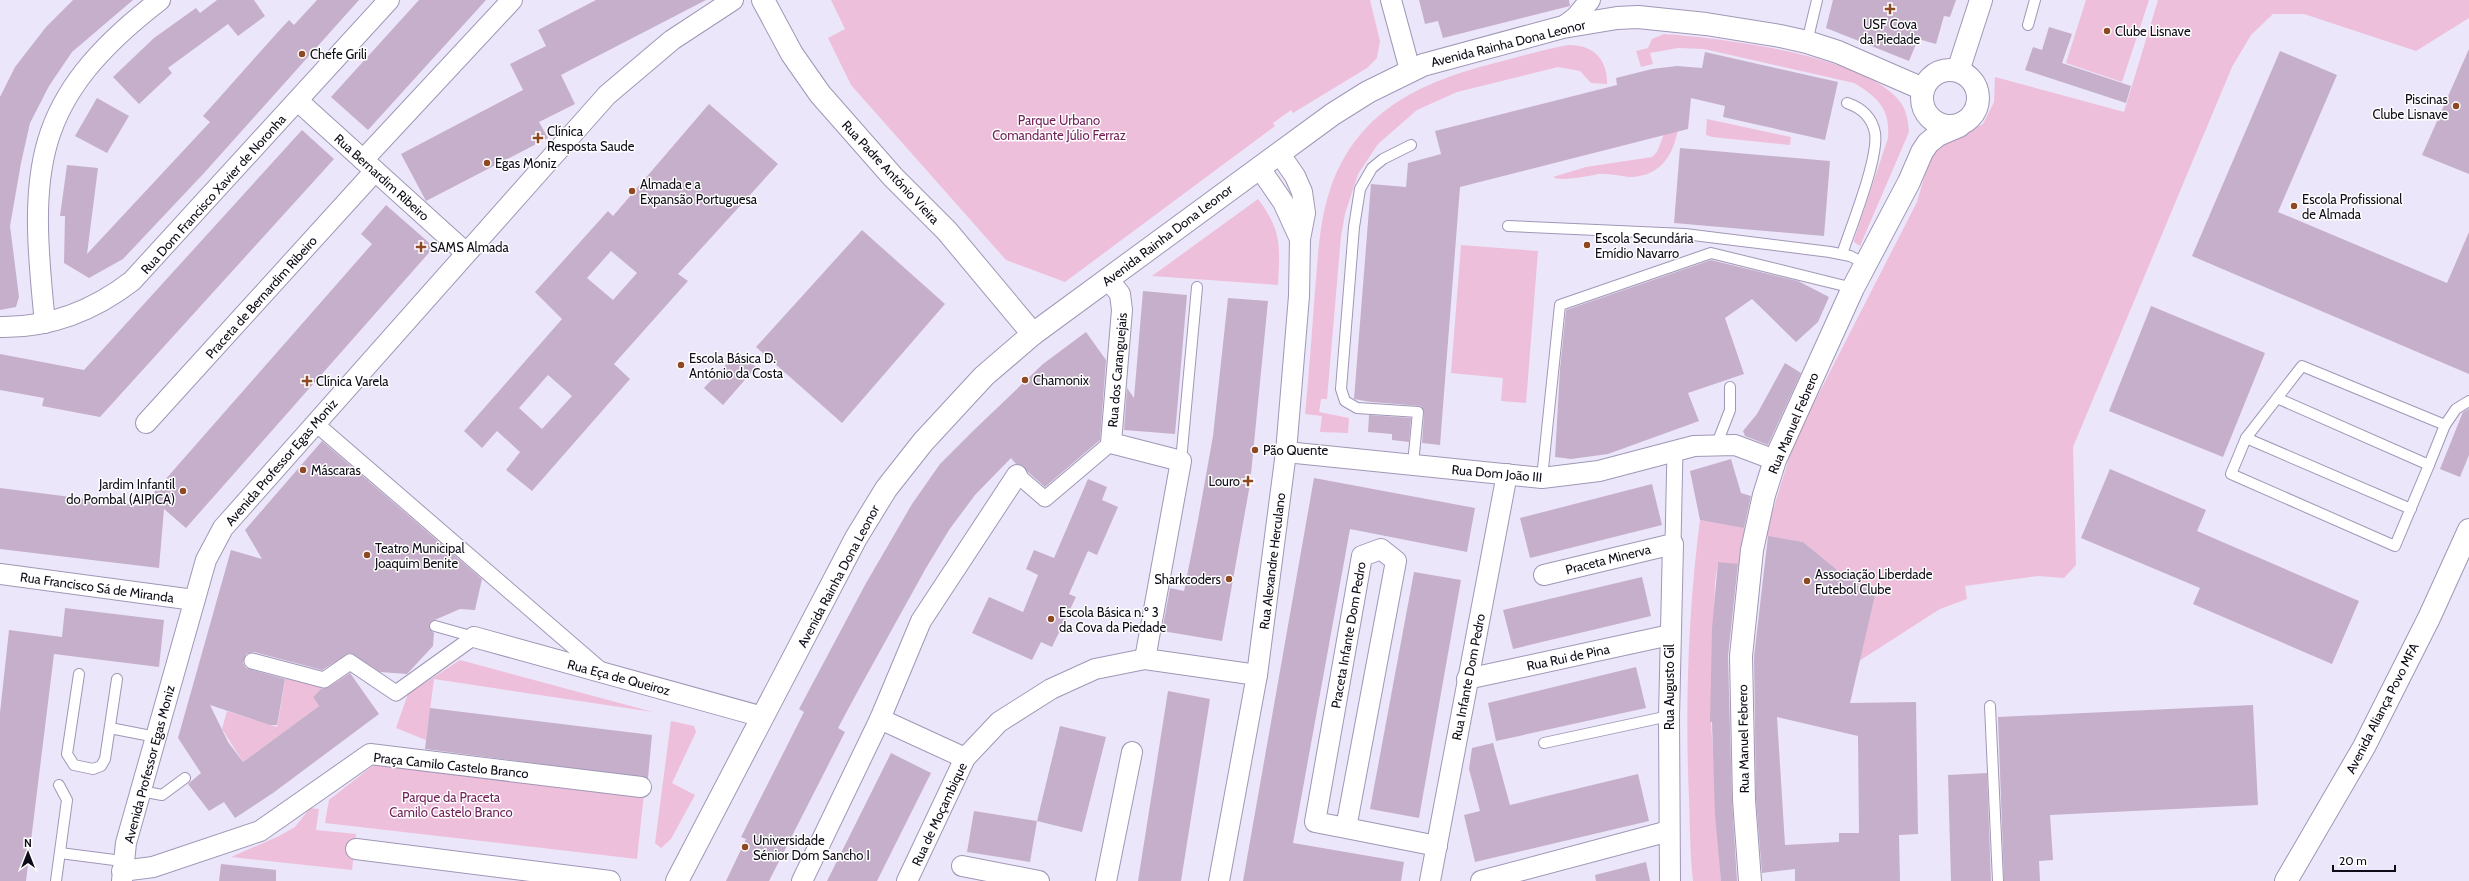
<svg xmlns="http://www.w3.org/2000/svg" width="2469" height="881" font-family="Cabin,sans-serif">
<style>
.green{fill:#eebfdb}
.building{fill:#c6afca;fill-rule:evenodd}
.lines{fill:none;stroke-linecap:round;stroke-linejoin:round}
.service-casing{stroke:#a097b6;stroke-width:12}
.pedestrian-casing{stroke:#a097b6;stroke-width:17}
.minor-casing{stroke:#a097b6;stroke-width:22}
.tertiary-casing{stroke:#a097b6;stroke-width:24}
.secondary-casing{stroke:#a097b6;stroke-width:24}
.primary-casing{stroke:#a097b6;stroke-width:24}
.service{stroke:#fff;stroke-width:10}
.pedestrian{stroke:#fff;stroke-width:15}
.minor{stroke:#fff;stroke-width:20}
.tertiary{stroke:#fff;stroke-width:22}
.secondary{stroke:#fff;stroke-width:22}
.primary{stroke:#fff;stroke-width:22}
.poi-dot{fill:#8e4822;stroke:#fff;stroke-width:1.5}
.labels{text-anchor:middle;stroke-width:3;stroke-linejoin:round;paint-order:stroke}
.poi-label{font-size:13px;fill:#0f0c17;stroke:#fff;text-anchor:start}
.street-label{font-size:13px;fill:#0f0c17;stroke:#fff}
.park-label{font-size:13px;fill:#701f57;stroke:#fff}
</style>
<rect width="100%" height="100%" fill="#ece6fa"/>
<g class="green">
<polygon points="831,0 1370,0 1380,41 1377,58 1367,68 1293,113 1291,110 1273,123 1275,126 1065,282 1006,260 851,85 828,38 845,29"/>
<polygon points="2086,0 2149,0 2122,82 2066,63"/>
<polygon points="2158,0 2469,0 2469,18 2416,51 2304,14 2273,14 2251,35 2232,67 2073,447 2076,565 2064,578 2038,576 1965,586 1967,599 1940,609 1859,661 1876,591 1857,585 1856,578 1841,573 1803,542 1765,536 1794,442 1917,202 1930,157 1944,139 1963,134 1983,124 1994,102 1995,77 2124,112"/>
<path d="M1664,34C1720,38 1866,55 1901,103C1907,112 1908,121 1909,132L1860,246L1854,242V240L1888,138C1890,109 1879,98 1854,83L1704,49L1678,48L1650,53L1653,64L1641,67L1636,51L1648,48L1652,39Z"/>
<path d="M1568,45C1592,44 1608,59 1607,84L1591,83L1580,71L1558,67L1457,92L1417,110L1378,144L1358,174L1345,214L1341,236L1327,399H1321L1319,412L1349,418L1348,433L1320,432L1322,416L1305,414C1309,373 1312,332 1315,291C1318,257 1319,222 1330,190C1358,107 1426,80 1503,61C1525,55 1546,49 1568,45Z"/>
<polygon points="1707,119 1791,137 1790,145 1712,137 1706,135"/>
<path d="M1679,121C1676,151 1663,177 1629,177C1618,176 1609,173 1598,174C1589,176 1559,182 1553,177L1586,167L1652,157L1657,152L1664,134Z"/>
<path d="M1258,199C1282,231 1280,246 1278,285L1152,276Z"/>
<polygon points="1461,245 1538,251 1526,403 1501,401 1503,378 1451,373"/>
<path d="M1700,520L1747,528L1740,565L1718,562L1715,582L1711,722L1721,881H1693C1690,854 1690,826 1689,799C1685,706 1688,612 1700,520Z"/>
<polygon points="460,660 653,712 434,679 426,740 396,728 408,694"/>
<polygon points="286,675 324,686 313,697 319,706 243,762 222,729 227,711 277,727"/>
<polygon points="671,721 694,726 696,732 672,783 695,795 671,839 661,848 655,843"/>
<polygon points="375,764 644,794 637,859 325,823 329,800"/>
<polygon points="310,808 319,809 316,830 356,834 352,870 231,857 279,836 295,827"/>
</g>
<g class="building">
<polygon points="73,0 133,0 72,52 49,86 30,123 21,163 10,226 19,297 16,307 0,310 0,97 15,67 46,27"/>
<polygon points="217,0 254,0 265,16 238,36 228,24 168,68 172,73 139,104 113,77 154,38 196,8 200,13"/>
<polygon points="317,0 359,0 205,172 123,259 89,278 64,263 65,216 60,216 67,165 98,168 87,254 210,122 203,116 277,33 289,20 294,25"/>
<polygon points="419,0 486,0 368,130 331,97"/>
<polygon points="596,0 706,0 561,75 575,104 539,122 548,138 426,201 401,154 523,90 510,64 546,46 538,30"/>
<polygon points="1419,0 1569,0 1570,6 1443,38 1438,21 1425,24"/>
<polygon points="1833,0 1956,0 1950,17 1944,16 1936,44 1918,39 1909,61 1826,28"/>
<polygon points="2049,27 2072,34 2062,63 2131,86 2126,103 2025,70 2033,47 2042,50"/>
<polygon points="2469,49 2469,174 2422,155"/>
<polygon points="2280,51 2337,75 2278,212 2447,283 2469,232 2469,374 2192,256"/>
<polygon points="1705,52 1838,82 1825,140 1723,117 1725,106 1691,98 1688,129 1460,187 1440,445 1422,443 1424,413 1421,406 1371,402 1354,399 1371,184 1406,187 1408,163 1441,154 1435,131 1617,85 1616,78 1652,69 1677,66 1702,68"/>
<polygon points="97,98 129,116 107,153 75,136"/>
<path d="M709,104L778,164L678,274L688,281L614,364L630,379L532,491L506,470L520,452L497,431L482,448L464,431L562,319L535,292L608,211L613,216ZM611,251L637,273L613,300L587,278ZM548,375L572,396L542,429L519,408Z"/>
<polygon points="302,130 334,159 100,417 42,406 44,398 0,390 0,354 84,370"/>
<polygon points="1680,148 1830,161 1824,236 1674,223"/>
<polygon points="386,205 434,247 186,528 164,509 159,568 0,549 0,488 142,506 372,244 361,234"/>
<polygon points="862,230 945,304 842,423 756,347"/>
<polygon points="1711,260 1798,281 1829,297 1818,322 1796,342 1752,299 1725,318 1744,374 1688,393 1699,421 1608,454 1571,459 1555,457 1560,369 1566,310"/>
<polygon points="1143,291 1187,295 1175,434 1124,430 1127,388 1134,398"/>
<polygon points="1228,298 1268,301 1250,484 1222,641 1162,631 1170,588 1184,591 1198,520 1213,436"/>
<polygon points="2151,306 2265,353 2223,457 2109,411"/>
<polygon points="1086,332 1106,360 1100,440 1045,487 1028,472 1024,466 1016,464 1011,458 975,495 949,530 926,568 859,689 838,728 845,732 769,881 726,881 746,839 741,837 804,712 799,709 865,585 912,504 940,464 974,430 1043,364"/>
<polygon points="738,352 756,367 723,405 704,388"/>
<polygon points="1785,363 1801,373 1768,445 1745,436 1743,431 1757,414"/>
<polygon points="2469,409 2469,455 2460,477 2440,469 2463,412"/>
<polygon points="1369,415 1411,418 1409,442 1392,440 1392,434 1368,432"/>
<polygon points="322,441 482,579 475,610 460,609 430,622 429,628 434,633 433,646 407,674 380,672 350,653 322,670 254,652 246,654 243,663 246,668 285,679 277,725 270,725 210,705 228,742 243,762 319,706 313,697 321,689 329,687 350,673 379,714 273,793 235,818 224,802 209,811 188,784 201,773 178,738 231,550 262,559 245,530"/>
<polygon points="1731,459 1741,493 1751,496 1744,528 1700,520 1690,471"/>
<polygon points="2110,469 2206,510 2197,531 2359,601 2332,664 2193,604 2200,588 2081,538"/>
<polygon points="1314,478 1475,508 1467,552 1350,529 1293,843 1404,862 1401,881 1243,881"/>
<polygon points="1088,479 1107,487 1102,500 1118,507 1097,555 1088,551 1069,594 1076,597 1052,647 1041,642 1032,660 972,633 989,597 1023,612 1038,575 1026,569 1034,550 1054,558"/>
<polygon points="1652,484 1662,525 1530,558 1520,518"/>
<path d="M1768,536L1803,542L1841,573L1856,578V585L1876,591L1850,703L1916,702L1918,834L1899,835L1900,881H1795V869L1762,873L1756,799L1754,657ZM1777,717L1858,736L1859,833H1839V842L1785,845Z"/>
<polygon points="1718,562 1738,564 1728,656 1732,800 1737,881 1721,881 1715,814 1712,722 1710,722 1712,628"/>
<polygon points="1414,572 1461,580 1419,818 1370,809"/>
<polygon points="1642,577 1651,616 1513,649 1503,610"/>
<polygon points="65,608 164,620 159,667 54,654 26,881 0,881 0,713 9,630 62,637"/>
<polygon points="1636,667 1646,708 1496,741 1488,703"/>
<polygon points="1168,691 1210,699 1181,881 1138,881"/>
<polygon points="2253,705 2258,805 2050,815 2053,860 2039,861 2040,881 2004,881 1998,717"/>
<polygon points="430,708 652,735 648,778 425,749"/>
<polygon points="1060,726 1106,737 1082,832 1037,821"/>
<polygon points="1493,743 1510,805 1638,774 1649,821 1475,862 1464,815 1480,811 1469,769 1472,748"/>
<polygon points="891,753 931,773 877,881 827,881"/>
<polygon points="1987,773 1991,881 1951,881 1948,775"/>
<polygon points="974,811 1037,821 1030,862 967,852"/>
<polygon points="1646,862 1650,881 1596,881 1595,875"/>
<polygon points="221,864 276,870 276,881 219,881"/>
</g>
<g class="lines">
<g class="service-casing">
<g id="service">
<polyline points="2028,25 2035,0"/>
<polyline points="1807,42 1817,0"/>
<polyline points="1411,145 1383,159 1372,168 1360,189 1354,227 1341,389 1345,401 1357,408 1418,412 1413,464"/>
<polyline points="1508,226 1685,234 1830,252 1850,256 1866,264"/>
<path d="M1842,254C1851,227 1879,158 1875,133C1872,117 1862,108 1847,103"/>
<polyline points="2277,398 2429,465 2395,546 2231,474 2246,438 2302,366 2445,425 2456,409 2469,401"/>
<polyline points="2246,438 2411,509"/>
<polyline points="1716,446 1730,410 1730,387"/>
<polyline points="1181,461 1197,287"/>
<polyline points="2429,465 2445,425"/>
<polyline points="1542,478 1560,305 1711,253 1853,288"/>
<polyline points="435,626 474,637"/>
<polyline points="79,674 67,754 74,765 93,769 101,766 105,759 117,679"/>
<polyline points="1990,706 1998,881"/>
<polyline points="110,728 156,737"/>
<polyline points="1544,743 1669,716"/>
<polyline points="141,791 162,795 185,778"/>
<polyline points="60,853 122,861"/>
<polyline points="56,881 67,800 59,785"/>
</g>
</g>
<g class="pedestrian-casing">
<g id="pedestrian">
<polyline points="315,423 602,671"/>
<polyline points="1017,475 1045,499 1111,443"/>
<polyline points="1673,544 1675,450"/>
<polyline points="252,661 324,680 350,662 396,693 474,637"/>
</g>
</g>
<g class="minor-casing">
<g id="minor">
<polyline points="1391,0 1410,70"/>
<polyline points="1563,27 1576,17 1590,0"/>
<polyline points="298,101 466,253"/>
<polyline points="363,160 512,0"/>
<polyline points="1259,167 1283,202 1300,239"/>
<polyline points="1108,279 1120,294 1122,310 1111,443 1181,461 1145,659"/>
<path d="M45,323C29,169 30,100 160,0"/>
<path d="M0,327C50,328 93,311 132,281L389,0"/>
<polyline points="146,423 375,171"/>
<polyline points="1286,452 1542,478 1599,471 1694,446 1735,445 1775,460"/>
<polyline points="0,574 194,600"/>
<polyline points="1544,575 1673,544 1669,716 1670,881"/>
<polyline points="474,637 763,717"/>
<polyline points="1467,679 1670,635"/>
<polyline points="880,719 965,758"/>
<polyline points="1346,828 1315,822 1362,556 1381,549 1396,561 1346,828 1437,846"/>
<polyline points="356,849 610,881"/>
<polyline points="962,866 1039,881"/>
<polyline points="122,871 153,867 260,831 370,754 641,787"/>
<polyline points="122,881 126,843 206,560 223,528 607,95 672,40 733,0"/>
<polyline points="802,881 880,719 921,621 1017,475"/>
<polyline points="907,881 965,758 999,722 1051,689 1095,669 1145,659 1257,675"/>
<polyline points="1106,881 1132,752"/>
<polyline points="1219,881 1257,675 1286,452 1299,296 1300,239 1305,213 1302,192 1295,176 1279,153"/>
<polyline points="1430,881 1507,474"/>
<polyline points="1481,881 1669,831"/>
</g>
</g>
<g class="tertiary-casing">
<g id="tertiary">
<polyline points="763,0 792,54 820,94 893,177 947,231 1033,334"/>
<polyline points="1750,881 1744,800 1741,656 1752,550 1764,495 1775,460 1853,288 1909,182 1922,152 1928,143 1938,135 1959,126"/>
</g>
</g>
<g class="secondary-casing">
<g id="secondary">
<circle cx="1950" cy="98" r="28"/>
<polyline points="1958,71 1981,0"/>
<polyline points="677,881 856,538 886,489 923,442 984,376 1033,334 1333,114 1368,92 1423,65 1563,27 1617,18 1638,17 1706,24 1780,36 1807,42 1838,52 1923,89"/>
</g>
</g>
<g class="primary-casing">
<polyline id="primary" points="2286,881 2364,747 2429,618 2469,530"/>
</g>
<use href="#service" class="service"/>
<use href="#pedestrian" class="pedestrian"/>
<use href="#minor" class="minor"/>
<use href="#tertiary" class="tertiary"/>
<use href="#secondary" class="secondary"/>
<use href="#primary" class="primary"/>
</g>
<g class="poi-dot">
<path d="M1888 3h4v4h4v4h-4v4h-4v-4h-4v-4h4z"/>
<circle cx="2107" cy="31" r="4"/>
<circle cx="302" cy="54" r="4"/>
<circle cx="2456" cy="106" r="4"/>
<path d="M536 132h4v4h4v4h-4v4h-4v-4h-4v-4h4z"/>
<circle cx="487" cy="163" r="4"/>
<circle cx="632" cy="191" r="4"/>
<circle cx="2294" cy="206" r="4"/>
<circle cx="1587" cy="245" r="4"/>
<path d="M419 241h4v4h4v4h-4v4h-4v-4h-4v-4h4z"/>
<circle cx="681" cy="365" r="4"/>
<circle cx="1025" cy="380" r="4"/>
<path d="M305 375h4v4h4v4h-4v4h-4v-4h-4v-4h4z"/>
<circle cx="1255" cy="450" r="4"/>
<circle cx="303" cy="470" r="4"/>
<path d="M1246 475h4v4h4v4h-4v4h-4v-4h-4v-4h4z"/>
<circle cx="183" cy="491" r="4"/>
<circle cx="367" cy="555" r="4"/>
<circle cx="1229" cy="579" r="4"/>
<circle cx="1807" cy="581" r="4"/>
<circle cx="1051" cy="619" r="4"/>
<circle cx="745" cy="847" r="4"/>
</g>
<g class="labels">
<g class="poi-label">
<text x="1890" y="29" text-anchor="middle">USF Cova<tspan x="1890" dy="15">da Piedade</tspan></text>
<text x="2115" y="36">Clube Lisnave</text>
<text x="310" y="59">Chefe Grili</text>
<text x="2448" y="104" text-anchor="end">Piscinas<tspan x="2448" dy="15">Clube Lisnave</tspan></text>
<text x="547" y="136">Clínica<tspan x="547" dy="15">Resposta Saude</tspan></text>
<text x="495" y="168">Egas Moniz</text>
<text x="640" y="189">Almada e a<tspan x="640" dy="15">Expansão Portuguesa</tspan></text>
<text x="2302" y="204">Escola Profissional<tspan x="2302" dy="15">de Almada</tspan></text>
<text x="1595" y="243">Escola Secundária<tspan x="1595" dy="15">Emídio Navarro</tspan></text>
<text x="430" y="252">SAMS Almada</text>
<text x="689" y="363">Escola Básica D.<tspan x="689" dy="15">António da Costa</tspan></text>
<text x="1033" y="385">Chamonix</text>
<text x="316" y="386">Clínica Varela</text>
<text x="1263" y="455">Pão Quente</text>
<text x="311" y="475">Máscaras</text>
<text x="1240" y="486" text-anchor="end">Louro</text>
<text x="175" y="489" text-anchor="end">Jardim Infantil<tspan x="175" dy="15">do Pombal (AIPICA)</tspan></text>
<text x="375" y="553">Teatro Municipal<tspan x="375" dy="15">Joaquim Benite</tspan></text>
<text x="1815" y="579">Associação Liberdade<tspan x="1815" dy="15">Futebol Clube</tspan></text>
<text x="1221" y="584" text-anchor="end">Sharkcoders</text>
<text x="1059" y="617">Escola Básica n.º 3<tspan x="1059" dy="15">da Cova da Piedade</tspan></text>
<text x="753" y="845">Universidade<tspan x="753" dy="15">Sénior Dom Sancho I</tspan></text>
</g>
<g class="street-label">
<text transform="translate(1508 43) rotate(-14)" y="5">Avenida Rainha Dona Leonor</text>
<text transform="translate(891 172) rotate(47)" y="5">Rua Padre António Vieira</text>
<text transform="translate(382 177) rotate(42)" y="5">Rua Bernardim Ribeiro</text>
<text transform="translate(213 194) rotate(-48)" y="5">Rua Dom Francisco Xavier de Noronha</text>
<text transform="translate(1167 235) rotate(-37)" y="5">Avenida Rainha Dona Leonor</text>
<text transform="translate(261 297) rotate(-48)" y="5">Praceta de Bernardim Ribeiro</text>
<text transform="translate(1117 370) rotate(-85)" y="5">Rua dos Caranguejais</text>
<text transform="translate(1793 423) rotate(-67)" y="5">Rua Manuel Febrero</text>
<text transform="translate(281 462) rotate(-49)" y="5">Avenida Professor Egas Moniz</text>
<text transform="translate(1497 473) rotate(5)" y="5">Rua Dom João III</text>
<text transform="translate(1608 559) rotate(-14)" y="5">Praceta Minerva</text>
<text transform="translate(1272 561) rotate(-83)" y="5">Rua Alexandre Herculano</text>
<text transform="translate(838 576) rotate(-62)" y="5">Avenida Rainha Dona Leonor</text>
<text transform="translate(97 587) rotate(8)" y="5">Rua Francisco Sá de Miranda</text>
<text transform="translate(1348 635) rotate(-80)" y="5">Praceta Infante Dom Pedro</text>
<text transform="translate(1568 657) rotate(-12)" y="5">Rua Rui de Pina</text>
<text transform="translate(619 677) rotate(15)" y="5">Rua Eça de Queiroz</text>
<text transform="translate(1468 677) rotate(-79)" y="5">Rua Infante Dom Pedro</text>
<text transform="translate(1669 687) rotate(-90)" y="5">Rua Augusto Gil</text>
<text transform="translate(2382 708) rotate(-63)" y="5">Avenida Aliança Povo MFA</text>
<text transform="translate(1743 739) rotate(-91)" y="5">Rua Manuel Febrero</text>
<text transform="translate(149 764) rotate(-75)" y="5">Avenida Professor Egas Moniz</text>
<text transform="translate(451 765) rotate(6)" y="5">Praça Camilo Castelo Branco</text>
<text transform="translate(939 814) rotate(-65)" y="5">Rua de Moçambique</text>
</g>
<g class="park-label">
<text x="1059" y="125">Parque Urbano<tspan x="1059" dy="15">Comandante Júlio Ferraz</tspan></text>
<text x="451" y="802">Parque da Praceta<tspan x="451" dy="15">Camilo Castelo Branco</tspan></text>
</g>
</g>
<g transform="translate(28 853)" stroke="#ffffff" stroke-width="3" paint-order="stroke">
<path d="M0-3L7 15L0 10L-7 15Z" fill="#0f0c17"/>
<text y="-6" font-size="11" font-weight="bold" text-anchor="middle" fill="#0f0c17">N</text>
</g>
<path d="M2333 865v6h62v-6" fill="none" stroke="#0f0c17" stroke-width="2"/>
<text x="2339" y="865" font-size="12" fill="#0f0c17" stroke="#ffffff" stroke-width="3" paint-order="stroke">20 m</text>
</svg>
